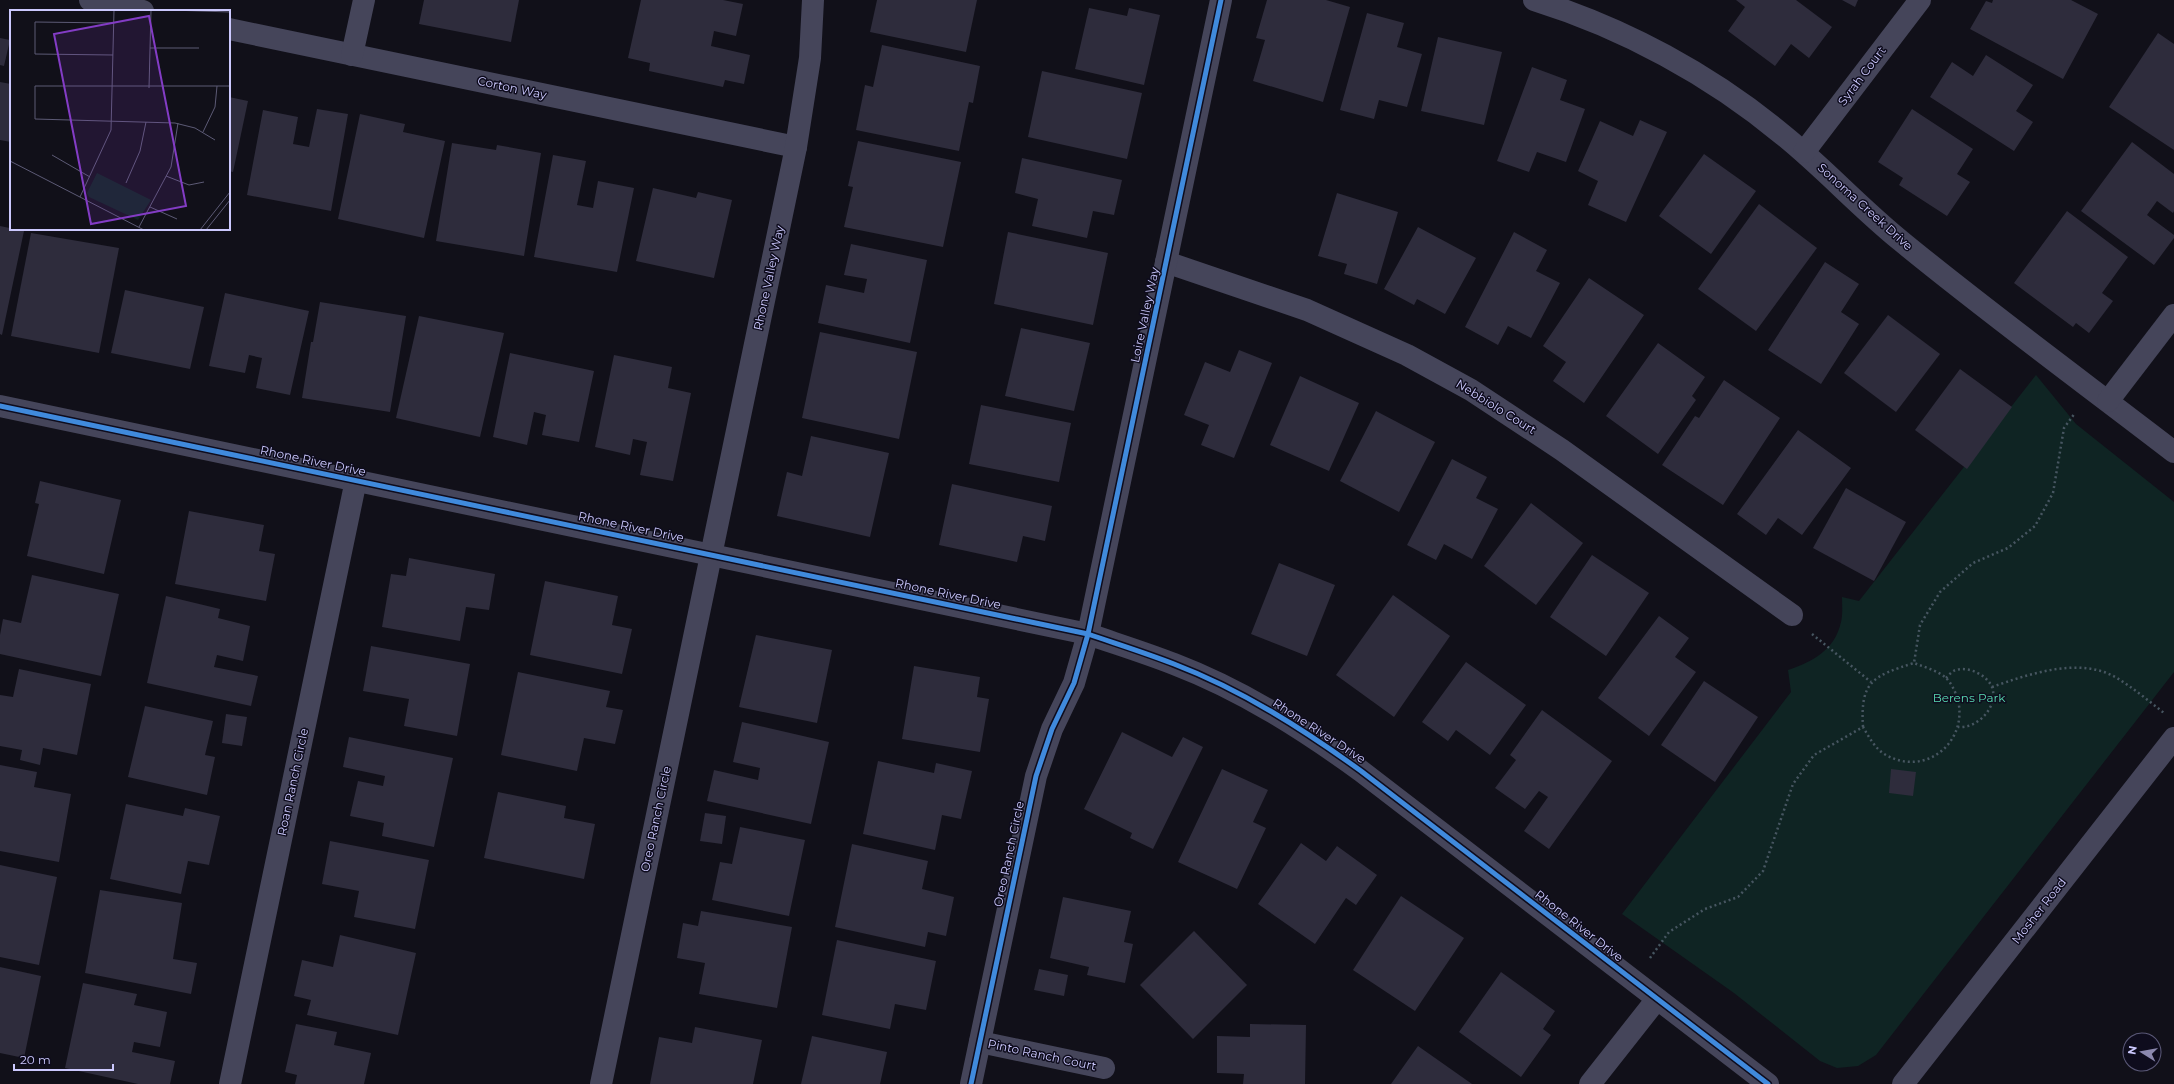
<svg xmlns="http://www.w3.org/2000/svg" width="2174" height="1084" font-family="Montserrat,sans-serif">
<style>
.green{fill:#0f2423}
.building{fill:#2e2c3c}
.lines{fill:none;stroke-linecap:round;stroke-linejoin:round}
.path{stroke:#475661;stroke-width:2.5;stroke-dasharray:2 3;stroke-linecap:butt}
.minor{stroke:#45455a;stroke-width:22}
.cycleway-casing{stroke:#0e0c1d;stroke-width:8}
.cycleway{stroke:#408adc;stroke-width:5}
.labels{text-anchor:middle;stroke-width:3;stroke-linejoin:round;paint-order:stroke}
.street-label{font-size:12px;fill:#ccc9fe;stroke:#0e0c1d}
.park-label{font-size:12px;fill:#58dcb3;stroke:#0e0c1d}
.inset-road{fill:none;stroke:#5c5a75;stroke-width:1}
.view{fill:#833cc5;fill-opacity:0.15;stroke:#833cc5;stroke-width:2}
.inset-edge{fill:none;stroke:#ccc9fe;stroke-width:2}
</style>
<rect width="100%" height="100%" fill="#111019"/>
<path class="green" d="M2036,375L2076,424L2174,502V672L1876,1055L1858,1066L1837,1068L1820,1061L1734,993L1622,914L1791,692L1788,670C1812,662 1835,650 1841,622C1843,614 1842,605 1842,597L1859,601Z"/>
<g class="building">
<polygon points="424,0 519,0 511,42 419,24"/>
<polygon points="641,0 723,0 743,4 736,36 714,31 711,46 750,55 744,84 725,80 723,87 649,71 650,63 628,58"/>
<polygon points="877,0 977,0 966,52 870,32"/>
<polygon points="1267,0 1326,0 1350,7 1323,102 1253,81 1265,40 1256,38"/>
<polygon points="1736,0 1796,0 1832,27 1809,58 1791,44 1775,66 1728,31 1745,7"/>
<polygon points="1842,0 1858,0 1855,7"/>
<polygon points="1993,0 2071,0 2098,14 2063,79 1970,29 1986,1 1992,3"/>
<polygon points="1089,8 1127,16 1129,8 1160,15 1144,85 1075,69"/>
<polygon points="1367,13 1404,23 1397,47 1422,54 1407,107 1379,100 1374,119 1340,110"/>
<polygon points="2158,33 2174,44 2174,150 2109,107"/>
<polygon points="1438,37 1502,52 1484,125 1421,111"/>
<polygon points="0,38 10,40 4,66 0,65"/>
<polygon points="882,45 980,66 973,103 969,102 959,151 856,130 865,85 873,87"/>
<polygon points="1986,55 2033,85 2016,111 2033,122 2014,151 1930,97 1952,62 1973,76"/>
<polygon points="1532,67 1567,80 1560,100 1585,109 1566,162 1537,152 1529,172 1497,161"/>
<polygon points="1042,71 1142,93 1127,159 1028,137"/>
<polygon points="0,82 11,84 11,142 0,140"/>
<polygon points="229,97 248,101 233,172 229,171"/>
<polygon points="317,109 348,114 331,211 247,195 263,110 298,117 293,144 309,147"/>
<polygon points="1912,109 1973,149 1957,174 1970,182 1947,216 1899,185 1903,178 1878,162"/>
<polygon points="360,114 405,124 403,132 445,141 424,238 338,219"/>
<polygon points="1640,120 1667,132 1626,222 1588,205 1598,181 1578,171 1600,121 1633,136"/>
<polygon points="858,141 961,162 943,247 844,227 853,187 848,186"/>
<polygon points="2132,142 2174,174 2174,211 2173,213 2157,201 2147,215 2174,235 2174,238 2154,265 2081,211"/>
<polygon points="452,143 496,150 497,145 541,153 524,256 436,241"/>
<polygon points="1704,154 1756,191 1711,254 1659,216"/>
<polygon points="553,155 586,161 577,205 593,208 598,181 634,188 617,272 534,257"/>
<polygon points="1022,158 1122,180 1114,215 1093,211 1087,238 1032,226 1038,199 1015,193"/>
<polygon points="653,188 696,198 698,192 732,200 714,278 636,261"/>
<polygon points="1337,193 1398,212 1377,284 1344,274 1347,264 1318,256"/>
<polygon points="1759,204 1817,248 1756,331 1698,289"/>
<polygon points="2067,211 2128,257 2102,293 2113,301 2089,333 2076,323 2073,327 2014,283"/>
<polygon points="0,226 24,231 2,335 0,334"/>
<polygon points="1418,227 1476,258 1445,314 1417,299 1414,305 1384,289"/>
<polygon points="1008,232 1108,253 1093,325 994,304"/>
<polygon points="1514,232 1547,250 1536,271 1560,283 1531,338 1508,326 1498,345 1465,327"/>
<polygon points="31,233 119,248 99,353 11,336"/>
<polygon points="851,244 927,260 910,343 818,323 826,285 864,293 867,279 844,275"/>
<polygon points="1825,262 1859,284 1841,312 1859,324 1821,384 1768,350"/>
<polygon points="1589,278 1644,315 1584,403 1553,381 1566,362 1543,346"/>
<polygon points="125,290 204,307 190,369 111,353"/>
<polygon points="225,293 309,311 290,395 256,388 262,358 249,355 245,373 209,366"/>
<polygon points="320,302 406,316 390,412 302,398 311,342 313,342"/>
<polygon points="1888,315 1940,354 1896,412 1844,373"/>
<polygon points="419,316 504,333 480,437 396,418"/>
<polygon points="1021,328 1090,343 1074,411 1005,396"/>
<polygon points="820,332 917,352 899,439 802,418"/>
<polygon points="1658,343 1705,377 1692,396 1696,400 1658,454 1606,416"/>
<polygon points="1239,350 1272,363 1234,458 1201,445 1209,425 1184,415 1205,362 1230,372"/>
<polygon points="510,353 594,371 579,442 542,435 546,415 534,412 527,445 493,437"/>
<polygon points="614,355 672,367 668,388 691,393 673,481 640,475 647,442 633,439 630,455 595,447"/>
<polygon points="1960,369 2012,407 1967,469 1915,430"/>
<polygon points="1300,376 1359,403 1329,471 1270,445"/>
<polygon points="1724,380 1780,418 1723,505 1662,465 1695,416 1699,418"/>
<polygon points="981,405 1071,423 1059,482 969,464"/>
<polygon points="1376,411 1435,442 1399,512 1340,481"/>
<polygon points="1798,430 1851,468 1802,535 1778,518 1766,535 1737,514"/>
<polygon points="811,436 889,453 870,537 777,516 787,472 802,476"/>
<polygon points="1452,459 1487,477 1476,498 1498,509 1472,559 1444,544 1436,560 1407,545"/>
<polygon points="40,481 121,500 104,574 27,556 39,504 35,503"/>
<polygon points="952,484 1052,506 1045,541 1023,536 1017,562 939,545"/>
<polygon points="1846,488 1906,522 1874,581 1813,548"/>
<polygon points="1531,503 1583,543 1536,605 1484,566"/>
<polygon points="189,511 264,525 259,551 275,554 266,601 175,584"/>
<polygon points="1592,555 1649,593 1606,656 1550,617"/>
<polygon points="409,558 495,574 489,610 466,607 460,641 382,627 391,574 406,576"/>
<polygon points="1279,563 1335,585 1307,656 1251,634"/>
<polygon points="32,575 119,594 101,676 0,654 0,635 3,619 21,623"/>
<polygon points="545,581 618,596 612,625 632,629 622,674 530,655"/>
<polygon points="1393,595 1450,636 1394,717 1336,675"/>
<polygon points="166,596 220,609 218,618 250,626 243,661 217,655 214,667 258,676 251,706 147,683"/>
<polygon points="1659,616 1689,638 1675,657 1696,672 1649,736 1598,698"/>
<polygon points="756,635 832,650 817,723 739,707"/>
<polygon points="371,646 470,664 457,736 404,726 409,699 363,691"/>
<polygon points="1466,662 1526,705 1490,755 1456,730 1448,741 1422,722"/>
<polygon points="914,666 980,677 977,697 989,699 980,752 902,739"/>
<polygon points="19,669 91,684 77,755 43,748 40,765 20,760 22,750 0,746 0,695 13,697"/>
<polygon points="518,672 610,691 606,707 623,710 615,744 584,738 577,771 501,755"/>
<polygon points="1704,681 1758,717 1715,782 1661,745"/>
<polygon points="145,706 213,721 205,755 215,757 207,795 128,777"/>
<polygon points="1542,710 1612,761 1549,849 1524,831 1548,797 1539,791 1525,809 1495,788 1516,760 1510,755"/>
<polygon points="226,714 247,717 242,746 222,743"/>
<polygon points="742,722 829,742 811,824 707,801 714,770 758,780 760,768 733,762"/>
<polygon points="1122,732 1172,757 1183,737 1203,747 1153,849 1130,838 1132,833 1084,809"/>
<polygon points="349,737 453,758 434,847 382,836 384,823 350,816 358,781 383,786 385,776 343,767"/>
<polygon points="878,761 934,773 936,763 972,771 961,819 942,815 935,850 863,834"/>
<polygon points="0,765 37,772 34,787 71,794 59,862 0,851"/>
<polygon points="1222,769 1268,790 1253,822 1266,828 1237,889 1178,862"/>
<polygon points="1891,769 1916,772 1913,796 1889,793"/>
<polygon points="498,792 566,806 564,818 595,824 584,879 484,858"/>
<polygon points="126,804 183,816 185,808 220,816 209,865 188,861 181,894 110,879"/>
<polygon points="705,813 726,816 722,844 700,841"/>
<polygon points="740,827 805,840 789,916 712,900 720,862 732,864"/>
<polygon points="330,841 429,860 415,929 354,917 359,891 322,884"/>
<polygon points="1301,843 1326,861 1337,846 1377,875 1356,905 1346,898 1315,944 1258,904"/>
<polygon points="852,844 928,861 922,889 954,897 946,936 928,932 925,947 835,927"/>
<polygon points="0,865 57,877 39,965 0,957"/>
<polygon points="100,890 182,903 173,959 197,963 191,994 85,973"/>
<polygon points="1401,896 1464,938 1415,1011 1353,970"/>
<polygon points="1063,897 1131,911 1124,942 1133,944 1125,983 1087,975 1089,967 1050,958"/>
<polygon points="701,911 792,927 777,1008 699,994 705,963 677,958 683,923 698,926"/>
<polygon points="1194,931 1247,985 1193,1039 1140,985"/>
<polygon points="340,935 416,953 398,1035 307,1015 311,1000 294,996 302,960 333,967"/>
<polygon points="837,940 936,961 926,1010 895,1004 890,1029 822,1015"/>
<polygon points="0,967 41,976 24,1058 0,1053"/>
<polygon points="1039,969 1068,975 1064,996 1034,990"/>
<polygon points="1501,972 1555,1011 1543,1029 1551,1035 1521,1077 1459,1032"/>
<polygon points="83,983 137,994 134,1005 167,1012 160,1047 134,1042 132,1052 175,1061 170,1084 138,1084 65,1068"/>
<polygon points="296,1024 337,1032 334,1045 371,1053 364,1084 295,1084 297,1075 285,1072"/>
<polygon points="1250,1024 1306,1025 1305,1084 1243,1084 1244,1074 1217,1073 1217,1036 1250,1037"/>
<polygon points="695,1027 762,1040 753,1084 650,1084 659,1037 692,1043"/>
<polygon points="812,1036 887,1052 880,1084 801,1084"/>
<polygon points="1418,1046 1472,1084 1391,1084"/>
</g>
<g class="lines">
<g class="path">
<polyline points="1812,634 1871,682"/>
<path d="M1946,678C1949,675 1952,671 1956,670C1968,666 1987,675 1992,687C1999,707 1977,729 1958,727"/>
<path d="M1992,687C2029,674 2080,656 2117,678C2133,688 2149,701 2164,713"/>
<path d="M1863,727C1860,681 1873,676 1914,663"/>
<path d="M1650,958L1669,932L1705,909L1738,897L1763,871L1793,784L1814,755L1863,727C1869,737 1875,749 1886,755C1925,777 1968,743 1958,700C1956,693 1951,682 1945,677C1936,670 1924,667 1914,663L1920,625L1940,592L1973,563L2008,548L2035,526L2053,493L2064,428L2075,413"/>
</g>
<g class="minor">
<polyline points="90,0 143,11"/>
<path d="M1534,0C1624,28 1711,75 1783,135C1824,168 1860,208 1901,241C1990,314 2083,382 2174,452"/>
<polyline points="229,29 796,147"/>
<polyline points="352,55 364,0"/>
<polyline points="1804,152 1920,0"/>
<polyline points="1166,262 1307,310 1407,355 1471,390 1562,450 1792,615"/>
<polyline points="2108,401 2174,315"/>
<path d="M0,406L1088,634C1117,644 1146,653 1174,664C1242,690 1303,729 1361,771L1768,1084"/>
<polyline points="980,1042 1104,1068"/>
<polyline points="230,1084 356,480"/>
<polyline points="601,1084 796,147 810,58 813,0"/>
<polyline points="971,1084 1036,776 1052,729 1074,683 1088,634 1221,0"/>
<polyline points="1590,1084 1657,999"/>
<polyline points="1903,1084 2174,738"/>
</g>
<g class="cycleway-casing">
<g id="cycleway">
<path d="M0,406L1088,634C1117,644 1146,653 1174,664C1242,690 1303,729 1361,771L1768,1084"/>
<polyline points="971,1084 1036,776 1052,729 1074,683 1088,634 1221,0"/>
</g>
</g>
<use href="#cycleway" class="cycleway"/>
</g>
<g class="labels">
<g class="street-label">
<text transform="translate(1862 76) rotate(-53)" y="4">Syrah Court</text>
<text transform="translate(512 88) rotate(12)" y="4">Corton Way</text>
<text transform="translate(1865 207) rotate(42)" y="4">Sonoma Creek Drive</text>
<text transform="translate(769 278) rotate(-78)" y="4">Rhone Valley Way</text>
<text transform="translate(1145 315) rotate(-78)" y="4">Loire Valley Way</text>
<text transform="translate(1496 407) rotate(32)" y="4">Nebbiolo Court</text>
<text transform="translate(313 461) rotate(12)" y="4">Rhone River Drive</text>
<text transform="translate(631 527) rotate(12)" y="4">Rhone River Drive</text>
<text transform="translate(948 594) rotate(12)" y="4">Rhone River Drive</text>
<text transform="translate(1319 731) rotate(33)" y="4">Rhone River Drive</text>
<text transform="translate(293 782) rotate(-78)" y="4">Roan Ranch Circle</text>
<text transform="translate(656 819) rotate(-78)" y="4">Oreo Ranch Circle</text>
<text transform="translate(1009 854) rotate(-78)" y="4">Oreo Ranch Circle</text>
<text transform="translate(2039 911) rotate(-52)" y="4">Mosher Road</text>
<text transform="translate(1579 926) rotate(38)" y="4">Rhone River Drive</text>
<text transform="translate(1042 1055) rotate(12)" y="4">Pinto Ranch Court</text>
</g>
<g class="park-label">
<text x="1969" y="702">Berens Park</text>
</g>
</g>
<g transform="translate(10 10)">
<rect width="220" height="220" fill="#111019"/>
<path d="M87,163L141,190L128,210L79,187L77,183Z" fill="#0f2423"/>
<path class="inset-road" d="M161,0L220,2M140,38H189M103,45L25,44V12L103,13M139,78L141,0M193,122L205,97L207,76M205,130L185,118L165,113L25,109V76H220M42,145L80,167M0,151L134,220M156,166L179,175L194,172M116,173L130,141L136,112M70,187L101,120L104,0M140,197L167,209M129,217L161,157L168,113M190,220L220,182M196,220L220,190"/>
<path class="view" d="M139,6L176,196L81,214L44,24Z"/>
<rect width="220" height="220" class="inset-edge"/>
</g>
<g transform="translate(2142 1052) rotate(281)"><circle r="19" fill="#0e0c1d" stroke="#5a5877"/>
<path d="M0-3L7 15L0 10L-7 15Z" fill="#8b88ae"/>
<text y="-6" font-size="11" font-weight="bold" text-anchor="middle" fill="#ccc9fe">N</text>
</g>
<path d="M14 1064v6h99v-6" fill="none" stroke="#ccc9fe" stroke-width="2"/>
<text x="20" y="1064" font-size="12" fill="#ccc9fe" stroke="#0e0c1d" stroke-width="3" paint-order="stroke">20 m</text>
</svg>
